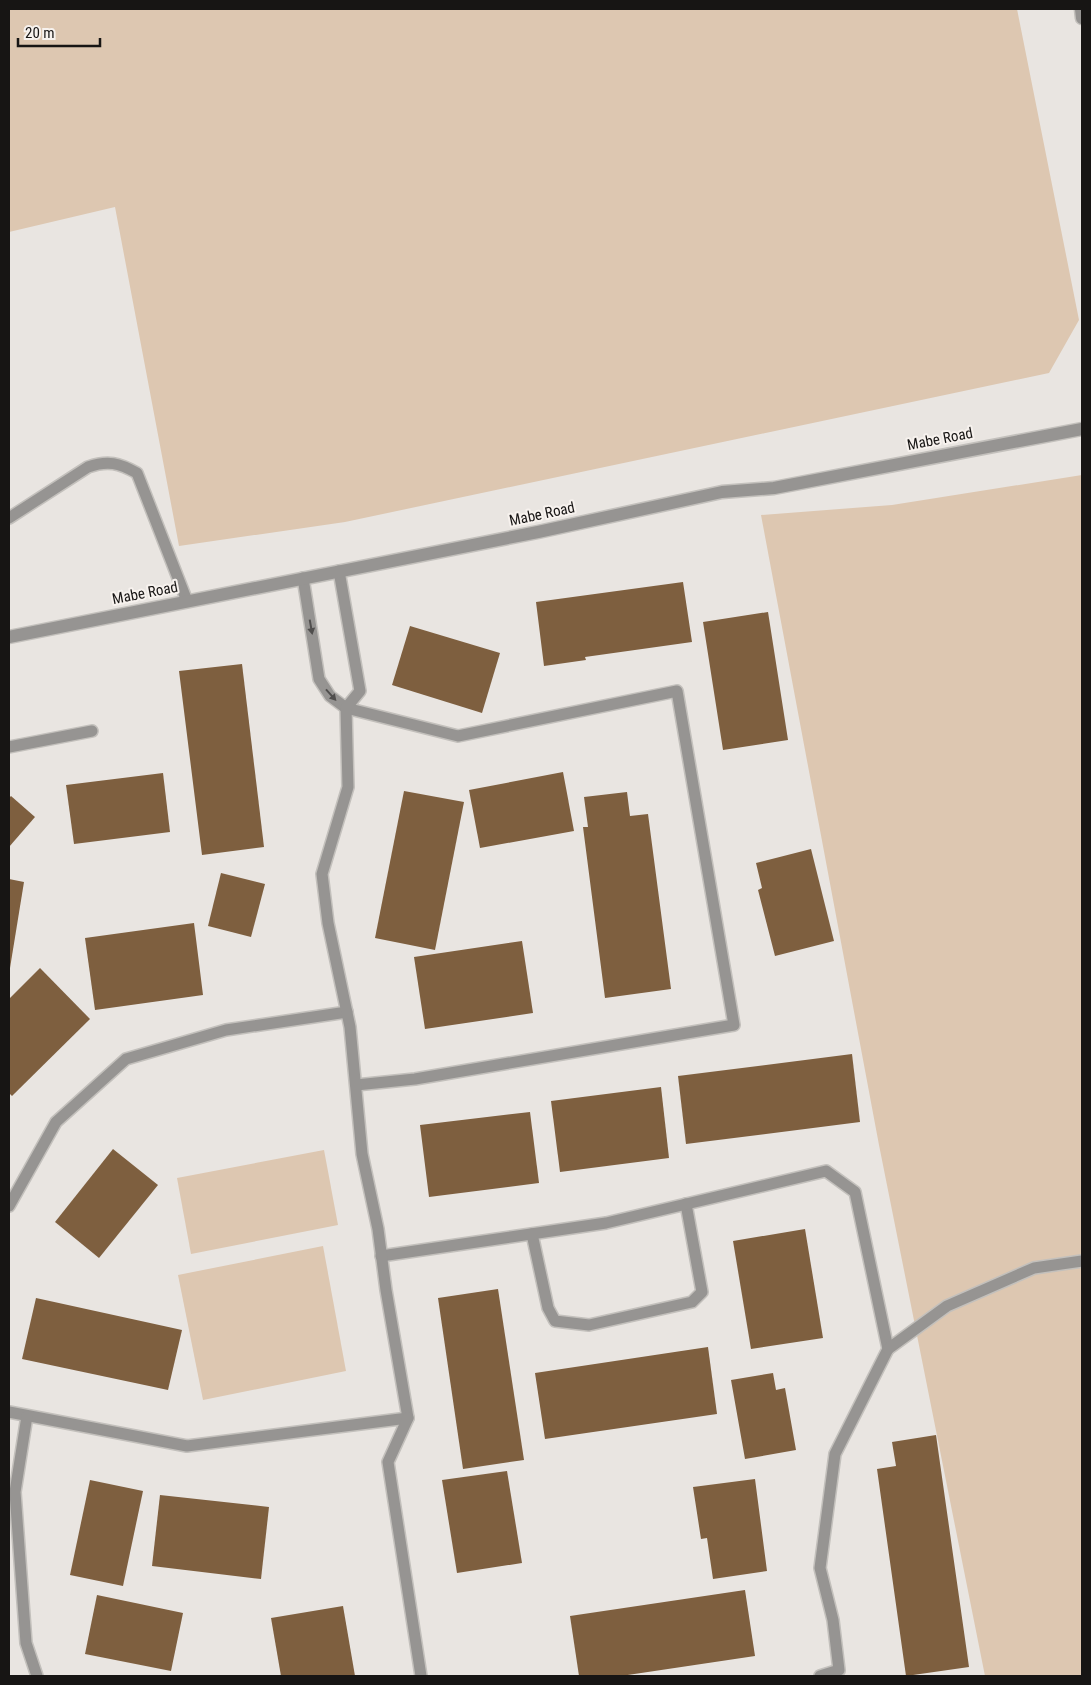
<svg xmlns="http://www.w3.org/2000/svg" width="1091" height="1685" font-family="'Roboto Condensed',sans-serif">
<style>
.green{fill:#ddc7b1}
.building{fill:#7e5f3f}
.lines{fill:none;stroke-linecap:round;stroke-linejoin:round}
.service-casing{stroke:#c3c0bc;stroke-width:14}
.minor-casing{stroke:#c3c0bc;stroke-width:15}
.tertiary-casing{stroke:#c3c0bc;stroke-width:15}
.service{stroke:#969492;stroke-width:11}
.minor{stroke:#969492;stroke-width:12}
.tertiary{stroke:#969492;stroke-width:12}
.oneway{fill:#504e4d}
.labels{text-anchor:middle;stroke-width:4;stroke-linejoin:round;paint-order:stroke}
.street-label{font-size:15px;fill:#171514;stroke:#f7f2ee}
</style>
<rect width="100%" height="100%" fill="#e9e5e1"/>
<g class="green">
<polygon points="9,9 1017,9 1079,320 1049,373 345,522 179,546 115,207 9,232"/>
<polygon points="1082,475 1082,1676 985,1676 879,1145 761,515 892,505"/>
<polygon points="324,1150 338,1225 191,1254 177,1178"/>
<polygon points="323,1246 346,1371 203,1400 178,1275"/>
</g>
<g class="building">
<polygon points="683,582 692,642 585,657 586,660 544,666 536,602"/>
<polygon points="768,612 788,740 723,750 703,622"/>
<polygon points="410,626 500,653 482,713 392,685"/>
<polygon points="242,664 264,847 202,855 179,671"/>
<polygon points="563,772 574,831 480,848 469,790"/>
<polygon points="163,773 170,832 74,844 66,785"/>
<polygon points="404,791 464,802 435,950 375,938"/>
<polygon points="627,792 630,816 648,814 671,989 605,998 583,827 588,827 584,797"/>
<polygon points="11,796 35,817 9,847 9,798"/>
<polygon points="811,849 834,941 775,956 758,890 762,888 756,863"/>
<polygon points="221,873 265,884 251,937 208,926"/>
<polygon points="9,879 24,882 10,968 9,968"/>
<polygon points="194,923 203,995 95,1010 85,938"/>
<polygon points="522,941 533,1013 425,1029 414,957"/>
<polygon points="40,968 90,1019 12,1096 9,1093 9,999"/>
<polygon points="852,1054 860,1122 686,1144 678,1076"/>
<polygon points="661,1087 669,1158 560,1172 551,1101"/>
<polygon points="530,1112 539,1183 429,1197 420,1125"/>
<polygon points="113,1149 158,1185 99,1258 55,1222"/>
<polygon points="805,1229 823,1338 751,1349 733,1241"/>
<polygon points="498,1289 524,1460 463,1469 438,1298"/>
<polygon points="36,1298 182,1330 168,1390 22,1359"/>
<polygon points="708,1347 717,1414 545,1439 535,1373"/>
<polygon points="773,1373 776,1390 785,1388 796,1450 745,1459 731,1380"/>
<polygon points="936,1435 969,1667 906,1676 877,1469 896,1466 892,1442"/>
<polygon points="507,1471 522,1563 457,1573 442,1480"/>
<polygon points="755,1479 767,1571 713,1579 707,1538 701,1539 693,1487"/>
<polygon points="90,1480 143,1491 123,1586 70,1575"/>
<polygon points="160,1495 269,1507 261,1579 152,1566"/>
<polygon points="745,1590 755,1656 621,1676 579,1676 570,1616"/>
<polygon points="97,1595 183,1613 171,1671 85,1654"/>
<polygon points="343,1606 355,1676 281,1676 271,1618"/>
</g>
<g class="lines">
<g class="service-casing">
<g id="service">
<path d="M9,518L88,467C108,460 119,463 137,473L187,601"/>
<polyline points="303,578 319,679 330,696 346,708 458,736 677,691 734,1025 415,1079 356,1085"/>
<polyline points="9,747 92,731"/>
<polyline points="9,1206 56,1122 126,1059 226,1030 347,1012"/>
<polyline points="532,1234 548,1308 555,1321 589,1325 692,1302 702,1292 686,1204"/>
<polyline points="381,1256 606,1223 826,1171 855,1192 888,1349 835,1454 820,1568 833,1620 839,1670 820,1676"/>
<polyline points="888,1349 947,1306 1034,1268 1082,1261"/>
<polyline points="9,1412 187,1446 408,1418 386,1290 378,1229 362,1154 350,1027 328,923 322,874 348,787 346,708 360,691 339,571"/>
<polyline points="27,1416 15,1492 26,1643 37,1676"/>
<polyline points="408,1418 388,1462 421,1676"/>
</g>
</g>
<g class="minor-casing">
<polyline id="minor" points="9,637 538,532 722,492 774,488 1082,429"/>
</g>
<g class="tertiary-casing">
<polyline id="tertiary" points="1081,9 1082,18"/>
</g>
<use href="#service" class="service"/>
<use href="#minor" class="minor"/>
<use href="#tertiary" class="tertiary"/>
</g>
<defs><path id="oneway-solid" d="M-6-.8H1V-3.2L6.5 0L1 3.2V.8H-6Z" transform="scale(1.25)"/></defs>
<g class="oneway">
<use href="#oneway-solid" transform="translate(311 627) rotate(80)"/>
<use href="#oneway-solid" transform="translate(331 695) rotate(48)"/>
</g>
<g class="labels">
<g class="street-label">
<text transform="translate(940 439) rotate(-11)" y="5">Mabe Road</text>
<text transform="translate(542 514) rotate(-12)" y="5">Mabe Road</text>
<text transform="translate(145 593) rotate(-11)" y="5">Mabe Road</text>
</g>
</g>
<rect width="1091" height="1685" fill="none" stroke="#171514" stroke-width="20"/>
<path d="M18 38v8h82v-8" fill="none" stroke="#171514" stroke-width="2.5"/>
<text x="25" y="38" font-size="15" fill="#171514" stroke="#f7f2ee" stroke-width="4" paint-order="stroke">20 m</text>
</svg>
